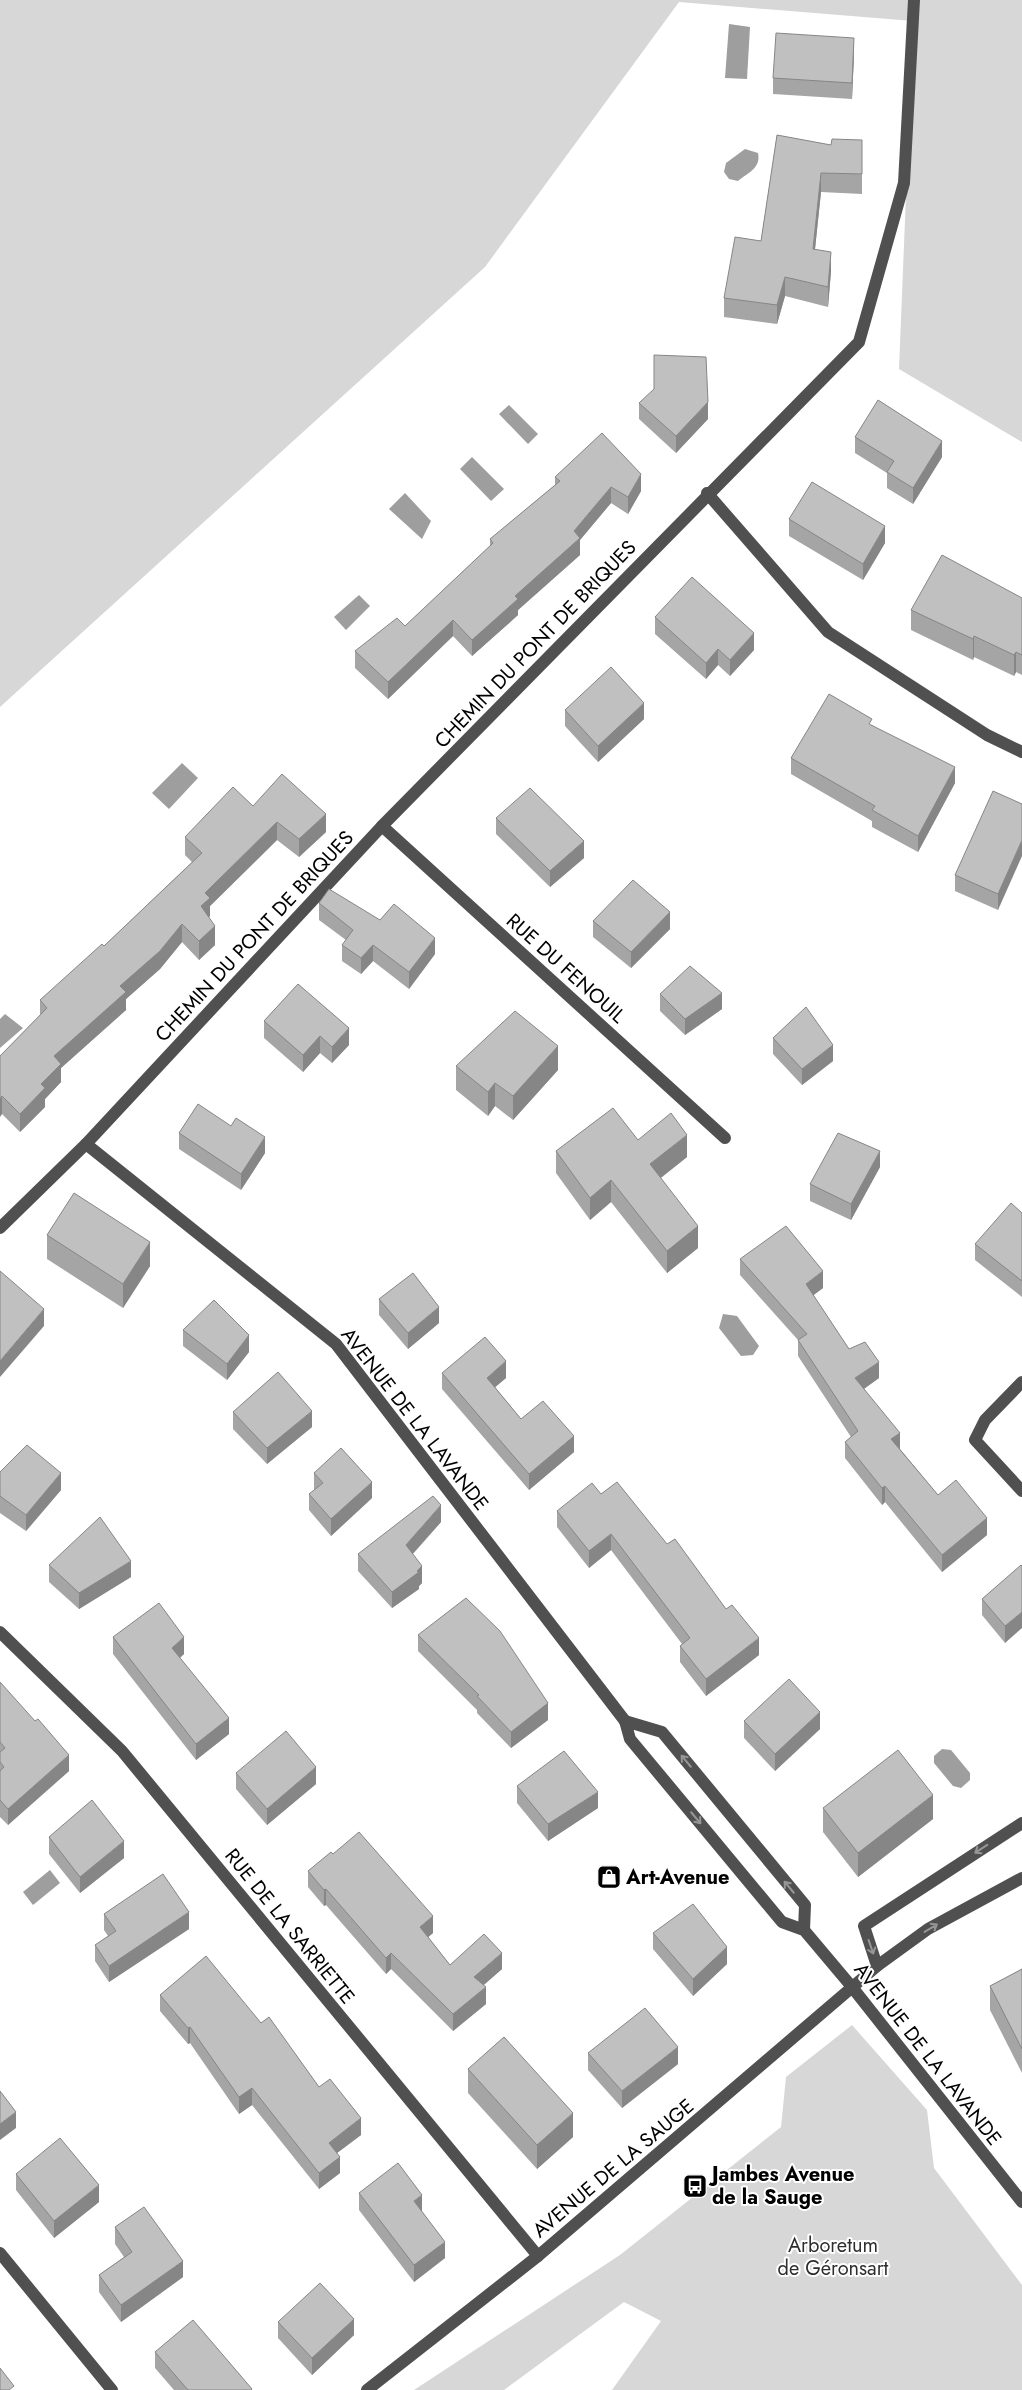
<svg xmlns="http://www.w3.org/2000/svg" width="1022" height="2390" font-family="Jost,sans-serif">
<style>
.green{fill:#d7d7d7}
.water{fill:#9e9e9e}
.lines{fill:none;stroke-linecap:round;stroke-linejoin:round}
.minor{stroke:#505050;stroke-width:12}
.wall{fill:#a5a5a5}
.shaded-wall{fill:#868686}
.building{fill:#c0c0c0;stroke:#868686}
.oneway{stroke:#969696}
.labels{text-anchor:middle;stroke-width:4;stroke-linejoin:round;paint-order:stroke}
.street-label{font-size:20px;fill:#000;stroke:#fff}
.poi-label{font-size:20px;font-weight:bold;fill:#000;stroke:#fff;text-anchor:start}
.park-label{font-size:20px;fill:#2e2e2e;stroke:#fff}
</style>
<rect width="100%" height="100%" fill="#fff"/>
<g class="green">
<polygon points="0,0 1022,0 1022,442 899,369 913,21 679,2 485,267 0,707"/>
<polygon points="852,2025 927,2110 934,2168 1022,2285 1022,2390 612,2390 661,2321 624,2302 504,2390 414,2390 620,2255 781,2127 786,2077"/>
</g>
<g class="water">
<polygon points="729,24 750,27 747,79 725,78"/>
<path d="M745,149L758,153C761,168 749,172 738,181L729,179L724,172L726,163Z"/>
<polygon points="509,405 538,434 528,444 499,414"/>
<polygon points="472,457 504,489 491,501 460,469"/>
<polygon points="405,493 431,521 422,539 389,509"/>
<polygon points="359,595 370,606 346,630 334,617"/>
<polygon points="182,763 198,778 169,809 152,793"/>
<polygon points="5,1014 23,1028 0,1048 0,1019"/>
<polygon points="723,1314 737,1316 759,1346 753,1355 741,1356 719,1328"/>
<polygon points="942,1749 951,1750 970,1773 970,1780 961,1788 953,1786 934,1763 934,1756"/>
<polygon points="50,1870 60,1883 33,1905 23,1892"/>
</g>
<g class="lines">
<g class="minor">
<polyline points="707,493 828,632 987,735 1022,752"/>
<polyline points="382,826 725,1138"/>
<polyline points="86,1144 336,1344 625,1721"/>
<polyline points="0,1228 86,1144 382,826 859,342 904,183 914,0"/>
<polyline points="1022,1382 985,1420 975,1440 1022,1491"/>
<polyline points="0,1632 122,1751 538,2256"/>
<polyline points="804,1930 805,1905 662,1732 625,1721 630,1739 782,1922 804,1930 852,1987 1022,2202"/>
<polyline points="877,1966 864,1926 1022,1823"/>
<polyline points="0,2253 112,2390"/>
<polyline points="367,2390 538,2256 877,1966 928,1929 1022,1878"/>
</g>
</g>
<g class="wall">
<polygon points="854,54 852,99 773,94 773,78"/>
<polygon points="777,135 862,159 862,194 821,192 815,249 831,271 828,307 785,296 777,324 724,317 724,298 761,241"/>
<polygon points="639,403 708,419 676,453 639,419"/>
<polygon points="855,437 942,457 913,504 887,488 887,473 855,453"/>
<polygon points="555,477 641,491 628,514 611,503 580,540 580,555 518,610 518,615 472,656 453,636 388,699 355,668 355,651 405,626 490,546 490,539 555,485"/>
<polygon points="789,519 885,543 863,580 789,536"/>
<polygon points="1022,598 1022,675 1016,672 1014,676 974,657 973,660 911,630 911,610"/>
<polygon points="655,617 754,650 730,676 718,665 706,679 655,634"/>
<polygon points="565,710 644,719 598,762 565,726"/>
<polygon points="872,725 955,783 918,852 872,827 872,821 791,774 791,758"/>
<polygon points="1022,804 998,910 955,891 955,875"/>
<polygon points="253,806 326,832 299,857 277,840 210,906 210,916 209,917 215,945 199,960 182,942 160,969 126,999 126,1010 61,1068 61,1082 45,1099 45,1107 20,1132 2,1114 0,1056 40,1015 40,1000 104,946 192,862 185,855 185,837"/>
<polygon points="496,818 584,858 550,887 496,834"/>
<polygon points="319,903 435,954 409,989 373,961 361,974 342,961 342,945 346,940 319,920"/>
<polygon points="593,921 670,929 631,968 593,937"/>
<polygon points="298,984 349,1045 332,1063 320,1053 303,1072 264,1038 264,1021"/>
<polygon points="660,994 722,1009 685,1035 660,1011"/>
<polygon points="773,1038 833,1061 802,1085 773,1054"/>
<polygon points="456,1066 558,1070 513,1120 495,1106 488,1116 456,1090"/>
<polygon points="179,1133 265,1153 241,1190 179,1149"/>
<polygon points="638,1140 687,1157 661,1178 698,1248 667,1273 611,1202 590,1220 556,1173 556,1151"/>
<polygon points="880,1167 851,1220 810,1201 810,1184"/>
<polygon points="1022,1213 1022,1297 975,1260 975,1244"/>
<polygon points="47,1235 150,1266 123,1308 47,1259"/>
<polygon points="740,1259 823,1288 813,1295 849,1349 879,1378 864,1389 900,1449 938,1495 987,1535 942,1572 885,1502 882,1505 845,1458 845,1442 851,1437 798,1356 798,1340 740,1275"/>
<polygon points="379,1299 439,1323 408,1349 379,1315"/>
<polygon points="183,1330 249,1352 227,1380 183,1346"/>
<polygon points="442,1373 506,1378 495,1387 521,1419 574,1452 529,1490 442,1389"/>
<polygon points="233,1412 312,1427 267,1464 233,1429"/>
<polygon points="0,1472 61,1490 26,1531 0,1513"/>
<polygon points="314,1473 372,1498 331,1536 309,1510 309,1494 314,1490"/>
<polygon points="601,1494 667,1544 759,1655 706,1696 680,1662 680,1646 682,1644 611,1550 589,1568 557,1527 557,1511"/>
<polygon points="441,1522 413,1554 422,1583 419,1586 419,1589 392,1608 358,1571 358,1554"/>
<polygon points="49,1565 131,1577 79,1609 49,1582"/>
<polygon points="1022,1566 1005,1643 982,1615 982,1599"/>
<polygon points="418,1635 548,1720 511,1748 477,1713 477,1710 418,1651"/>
<polygon points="113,1637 184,1654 180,1658 229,1734 196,1760 113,1654"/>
<polygon points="0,1682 69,1771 8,1825 0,1817"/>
<polygon points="744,1721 820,1729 775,1771 744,1738"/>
<polygon points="236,1773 316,1784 267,1825 236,1789"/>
<polygon points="517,1786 598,1808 548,1841 517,1803"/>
<polygon points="823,1808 933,1819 858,1877 823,1832"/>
<polygon points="49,1837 124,1858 80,1893 49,1854"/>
<polygon points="333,1854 433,1933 428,1937 450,1965 502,1969 484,1985 486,2004 453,2031 391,1969 386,1974 326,1905 324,1906 308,1887 308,1871"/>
<polygon points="104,1914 189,1929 109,1982 95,1961 95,1945 108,1936 104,1930"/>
<polygon points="653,1933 727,1964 693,1996 653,1949"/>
<polygon points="1022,1969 1022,2073 990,2010 990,1986"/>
<polygon points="160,1995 261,2023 361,2135 337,2153 340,2173 319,2189 252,2105 239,2114 190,2043 188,2044 160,2011"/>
<polygon points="588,2053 678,2064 622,2108 588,2070"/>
<polygon points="468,2069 573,2137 537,2169 468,2093"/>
<polygon points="16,2174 99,2202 54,2238 16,2190"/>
<polygon points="359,2193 422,2211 421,2212 445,2258 414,2282 359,2210"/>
<polygon points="115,2227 183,2277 121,2322 99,2292 99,2275 124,2257 115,2244"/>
<polygon points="278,2322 354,2335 312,2375 278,2338"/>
<polygon points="155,2352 252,2390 174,2390 155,2368"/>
</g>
<g class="shaded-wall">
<polygon points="854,38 854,54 852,99 852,83"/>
<polygon points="821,173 821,192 813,268 813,249"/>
<polygon points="831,252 831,271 828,307 828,287"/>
<polygon points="785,277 785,296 777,324 777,305"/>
<polygon points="708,402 708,419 676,453 676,436"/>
<polygon points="942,441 942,457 913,504 913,488"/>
<polygon points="641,474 641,491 628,514 628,497"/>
<polygon points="611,487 611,503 580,540 580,555 518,610 518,615 472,656 472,640 574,531"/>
<polygon points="885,526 885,543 863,580 863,564"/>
<polygon points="453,620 453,636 388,699 388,682"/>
<polygon points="754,633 754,650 730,676 730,660"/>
<polygon points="974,636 974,657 973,660 973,639"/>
<polygon points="718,649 718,665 706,679 706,663"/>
<polygon points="1016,652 1016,672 1014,676 1014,655"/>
<polygon points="644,703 644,719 598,762 598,746"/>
<polygon points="955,767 955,783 918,852 918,836"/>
<polygon points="326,814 326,832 299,857 299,839"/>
<polygon points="277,822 277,840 210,906 210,916 201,924 201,906 205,893"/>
<polygon points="1022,840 1022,856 998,910 998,894"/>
<polygon points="584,841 584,858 550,887 550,871"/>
<polygon points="670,912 670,929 631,968 631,952"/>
<polygon points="182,924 182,942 160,969 126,999 126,1010 61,1068 61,1082 45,1099 45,1107 20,1132 20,1114 41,1084 54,1056 120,986"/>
<polygon points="215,926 215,945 199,960 199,941"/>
<polygon points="435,938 435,954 409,989 409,972"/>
<polygon points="373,945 373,961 361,974 361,958"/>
<polygon points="722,993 722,1009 685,1035 685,1019"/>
<polygon points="349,1028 349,1045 332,1063 332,1047"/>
<polygon points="320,1036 320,1053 303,1072 303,1055"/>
<polygon points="833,1045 833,1061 802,1085 802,1069"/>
<polygon points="558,1046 558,1070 513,1120 513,1096"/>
<polygon points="495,1083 495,1106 488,1116 488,1092"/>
<polygon points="2,1096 2,1114 0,1117 0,1099"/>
<polygon points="687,1135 687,1157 650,1186 650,1164"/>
<polygon points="265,1137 265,1153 241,1190 241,1174"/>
<polygon points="880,1151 880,1167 851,1220 851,1204"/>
<polygon points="611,1180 611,1202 590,1220 590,1198"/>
<polygon points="698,1226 698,1248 667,1273 667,1251"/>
<polygon points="150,1242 150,1266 123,1308 123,1284"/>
<polygon points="823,1271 823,1288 806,1301 806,1284"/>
<polygon points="439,1307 439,1323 408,1349 408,1333"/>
<polygon points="44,1309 44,1326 0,1377 0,1361"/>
<polygon points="249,1335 249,1352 227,1380 227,1364"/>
<polygon points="506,1361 506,1378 487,1394 487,1378"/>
<polygon points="879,1362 879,1378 855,1395 855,1378"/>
<polygon points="312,1411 312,1427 267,1464 267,1448"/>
<polygon points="900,1433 900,1449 891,1456 891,1439"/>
<polygon points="574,1436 574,1452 529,1490 529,1474"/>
<polygon points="61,1473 61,1490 26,1531 26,1515"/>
<polygon points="372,1482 372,1498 331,1536 331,1519"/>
<polygon points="885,1486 885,1502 882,1505 882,1488"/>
<polygon points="441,1505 441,1522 406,1561 406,1545"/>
<polygon points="987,1518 987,1535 942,1572 942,1555"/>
<polygon points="611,1534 611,1550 589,1568 589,1551"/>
<polygon points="131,1561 131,1577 79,1609 79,1593"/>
<polygon points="422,1566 422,1583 419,1586 419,1589 392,1608 392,1592"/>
<polygon points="1022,1612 1022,1628 1005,1643 1005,1626"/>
<polygon points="184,1637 184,1654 172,1664 172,1648"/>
<polygon points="759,1638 759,1655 706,1696 706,1679"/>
<polygon points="548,1703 548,1720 511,1748 511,1732"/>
<polygon points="820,1712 820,1729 775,1771 775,1754"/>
<polygon points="229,1718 229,1734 196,1760 196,1744"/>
<polygon points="69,1755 69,1771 8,1825 8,1809"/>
<polygon points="316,1767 316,1784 267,1825 267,1809"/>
<polygon points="598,1792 598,1808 548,1841 548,1824"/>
<polygon points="933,1795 933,1819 858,1877 858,1853"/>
<polygon points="124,1841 124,1858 80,1893 80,1877"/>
<polygon points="326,1889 326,1905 324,1906 324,1890"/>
<polygon points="189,1912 189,1929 109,1982 109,1966"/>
<polygon points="433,1916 433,1933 420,1944 420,1927"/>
<polygon points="727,1947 727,1964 693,1996 693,1979"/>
<polygon points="391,1953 391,1969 386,1974 386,1958"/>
<polygon points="502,1953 502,1969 474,1993 474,1977"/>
<polygon points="486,1987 486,2004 453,2031 453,2014"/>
<polygon points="190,2027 190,2043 188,2044 188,2028"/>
<polygon points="678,2047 678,2064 622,2108 622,2091"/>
<polygon points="252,2088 252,2105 239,2114 239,2097"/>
<polygon points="16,2112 16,2128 0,2140 0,2124"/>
<polygon points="573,2113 573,2137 537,2169 537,2145"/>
<polygon points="361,2118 361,2135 329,2159 329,2143"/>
<polygon points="340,2157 340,2173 319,2189 319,2173"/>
<polygon points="99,2185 99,2202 54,2238 54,2221"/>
<polygon points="422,2195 422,2211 414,2218 414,2201"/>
<polygon points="445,2242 445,2258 414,2282 414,2265"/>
<polygon points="183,2261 183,2277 121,2322 121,2305"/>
<polygon points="354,2319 354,2335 312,2375 312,2358"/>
</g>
<g class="building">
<polygon points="776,33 854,38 852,83 773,78"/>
<polygon points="777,135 831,145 832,139 862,140 862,174 821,173 813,249 831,252 828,287 785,277 777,305 724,298 735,237 761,241"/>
<polygon points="654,355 706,357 708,402 676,436 639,403 654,389"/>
<polygon points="878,400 942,441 913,488 887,472 894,461 855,437"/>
<polygon points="602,433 641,474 628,497 611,487 574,531 580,538 515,596 518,599 472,640 453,620 388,682 355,651 397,618 405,626 493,543 490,539 560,481 555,477"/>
<polygon points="812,482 885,526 863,564 789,519"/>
<polygon points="942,555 1022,598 1022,655 1016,652 1014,655 974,636 973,639 911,610"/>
<polygon points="692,577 754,633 730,660 718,649 706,663 655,617"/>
<polygon points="611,667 644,703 598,746 565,710"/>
<polygon points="829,694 872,719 869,724 955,767 918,836 872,810 875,806 791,758"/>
<polygon points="282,774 326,814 299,839 277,822 205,893 210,898 201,906 215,926 199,941 182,924 160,951 120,986 126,992 54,1056 61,1064 41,1084 45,1088 20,1114 2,1096 0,1099 0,1056 47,1008 40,1000 102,944 104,946 202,853 185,837 233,787 253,806"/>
<polygon points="530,788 584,841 550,871 496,818"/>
<polygon points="993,791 1022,804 1022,840 998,894 955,875"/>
<polygon points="633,880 670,912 631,952 593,921"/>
<polygon points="329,889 380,920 394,904 435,938 409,972 373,945 361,958 342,945 353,930 319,903"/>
<polygon points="690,966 722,993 685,1019 660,994"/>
<polygon points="298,984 349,1028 332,1047 320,1036 303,1055 264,1021"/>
<polygon points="806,1007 833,1045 802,1069 773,1038"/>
<polygon points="515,1011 558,1046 513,1096 495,1083 488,1092 456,1066"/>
<polygon points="198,1104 231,1126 236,1118 265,1137 241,1174 179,1133"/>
<polygon points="613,1108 638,1140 671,1113 687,1135 650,1164 698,1226 667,1251 611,1180 590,1198 556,1151"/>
<polygon points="838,1133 880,1151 851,1204 810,1184"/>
<polygon points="74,1193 150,1242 123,1284 47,1235"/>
<polygon points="1011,1203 1022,1213 1022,1281 975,1244"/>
<polygon points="786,1226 823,1271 806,1284 849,1349 865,1342 879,1362 855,1378 900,1433 891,1439 938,1495 956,1480 987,1518 942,1555 885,1486 882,1488 845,1442 858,1431 798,1340 807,1334 740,1259"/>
<polygon points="0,1271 44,1309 0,1361"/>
<polygon points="413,1273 439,1307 408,1333 379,1299"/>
<polygon points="214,1300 249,1335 227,1364 183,1330"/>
<polygon points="485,1337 506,1361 487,1378 521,1419 543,1401 574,1436 529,1474 442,1373"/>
<polygon points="278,1372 312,1411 267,1448 233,1412"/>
<polygon points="27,1445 61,1473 26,1515 0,1496 0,1472"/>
<polygon points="341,1448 372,1482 331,1519 309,1494 323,1483 314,1473"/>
<polygon points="617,1482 667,1544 675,1539 726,1609 732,1605 759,1638 706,1679 680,1646 690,1638 611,1534 589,1551 557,1511 592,1483 601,1494"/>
<polygon points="433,1496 441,1505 406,1545 422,1566 417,1571 419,1572 392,1592 358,1554"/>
<polygon points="100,1517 131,1561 79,1593 49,1565"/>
<polygon points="1021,1565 1022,1566 1022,1612 1005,1626 982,1599"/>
<polygon points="466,1598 500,1631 548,1703 511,1732 477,1696 479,1695 418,1635"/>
<polygon points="159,1603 184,1637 172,1648 229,1718 196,1744 113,1637"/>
<polygon points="789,1679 820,1712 775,1754 744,1721"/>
<polygon points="0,1682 35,1721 38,1719 69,1755 8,1809 0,1800 0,1771 4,1767 0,1762 0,1752 5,1748 0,1742"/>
<polygon points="286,1731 316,1767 267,1809 236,1773"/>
<polygon points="898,1750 933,1795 858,1853 823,1808"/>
<polygon points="564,1751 598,1792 548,1824 517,1786"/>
<polygon points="92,1800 124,1841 80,1877 49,1837"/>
<polygon points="359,1832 433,1916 420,1927 450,1965 484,1934 502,1953 474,1977 486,1987 453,2014 391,1953 386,1958 326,1889 324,1890 308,1871 331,1852 333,1854"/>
<polygon points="163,1874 189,1912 109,1966 95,1945 116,1931 104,1914"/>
<polygon points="693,1904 727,1947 693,1979 653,1933"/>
<polygon points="206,1956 261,2023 269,2017 319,2087 330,2079 361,2118 329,2143 340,2157 319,2173 252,2088 239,2097 190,2027 188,2028 160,1995"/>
<polygon points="1022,1969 1022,2049 990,1986"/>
<polygon points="645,2008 678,2047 622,2091 588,2053"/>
<polygon points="504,2037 573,2113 537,2145 468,2069"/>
<polygon points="0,2091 16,2112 0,2124"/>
<polygon points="60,2138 99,2185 54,2221 16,2174"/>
<polygon points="398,2163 422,2195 414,2201 445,2242 414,2265 359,2193"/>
<polygon points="144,2207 183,2261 121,2305 99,2275 132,2252 115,2227"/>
<polygon points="320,2283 354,2319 312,2358 278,2322"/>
<polygon points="193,2320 252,2389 251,2390 188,2390 155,2352"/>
<polygon points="0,2368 14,2386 9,2390 0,2390"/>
</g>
<defs><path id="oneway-shaft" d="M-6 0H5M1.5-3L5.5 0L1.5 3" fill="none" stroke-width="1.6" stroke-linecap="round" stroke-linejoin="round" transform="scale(1.25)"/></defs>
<g class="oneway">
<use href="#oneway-shaft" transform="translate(686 1761) rotate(-130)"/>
<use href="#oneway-shaft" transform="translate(696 1818) rotate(50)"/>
<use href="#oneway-shaft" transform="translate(981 1849) rotate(147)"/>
<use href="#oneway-shaft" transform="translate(789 1887) rotate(-130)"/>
<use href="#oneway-shaft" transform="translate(931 1928) rotate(-31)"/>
<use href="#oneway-shaft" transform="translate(871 1947) rotate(71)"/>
</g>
<defs>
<g id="shop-square" transform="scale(1.25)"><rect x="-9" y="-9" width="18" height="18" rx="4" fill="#000" stroke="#fff"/><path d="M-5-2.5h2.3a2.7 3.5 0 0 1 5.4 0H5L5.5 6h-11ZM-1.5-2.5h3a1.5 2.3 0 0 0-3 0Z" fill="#fff"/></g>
<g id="bus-square" transform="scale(1.25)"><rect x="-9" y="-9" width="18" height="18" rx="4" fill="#000" stroke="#fff"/><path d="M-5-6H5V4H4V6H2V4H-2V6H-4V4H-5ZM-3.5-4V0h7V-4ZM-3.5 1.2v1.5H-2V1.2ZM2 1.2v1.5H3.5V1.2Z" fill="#fff"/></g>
</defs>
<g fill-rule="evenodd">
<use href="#shop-square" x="609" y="1877"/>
<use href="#bus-square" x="695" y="2186"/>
</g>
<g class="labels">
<g class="street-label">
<text transform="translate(535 644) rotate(-46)" y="7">CHEMIN DU PONT DE BRIQUES</text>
<text transform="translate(254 936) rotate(-47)" y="7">CHEMIN DU PONT DE BRIQUES</text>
<text transform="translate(566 968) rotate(42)" y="7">RUE DU FENOUIL</text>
<text transform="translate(415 1419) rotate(52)" y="7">AVENUE DE LA LAVANDE</text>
<text transform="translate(290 1926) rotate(51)" y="7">RUE DE LA SARRIETTE</text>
<text transform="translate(928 2054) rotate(52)" y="7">AVENUE DE LA LAVANDE</text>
<text transform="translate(613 2168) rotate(-40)" y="7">AVENUE DE LA SAUGE</text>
</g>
<g class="poi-label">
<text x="626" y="1884">Art-Avenue</text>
<text x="712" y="2181">Jambes Avenue<tspan x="712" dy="23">de la Sauge</tspan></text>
</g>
<g class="park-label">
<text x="833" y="2252">Arboretum<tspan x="833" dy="23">de Géronsart</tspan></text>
</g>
</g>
</svg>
